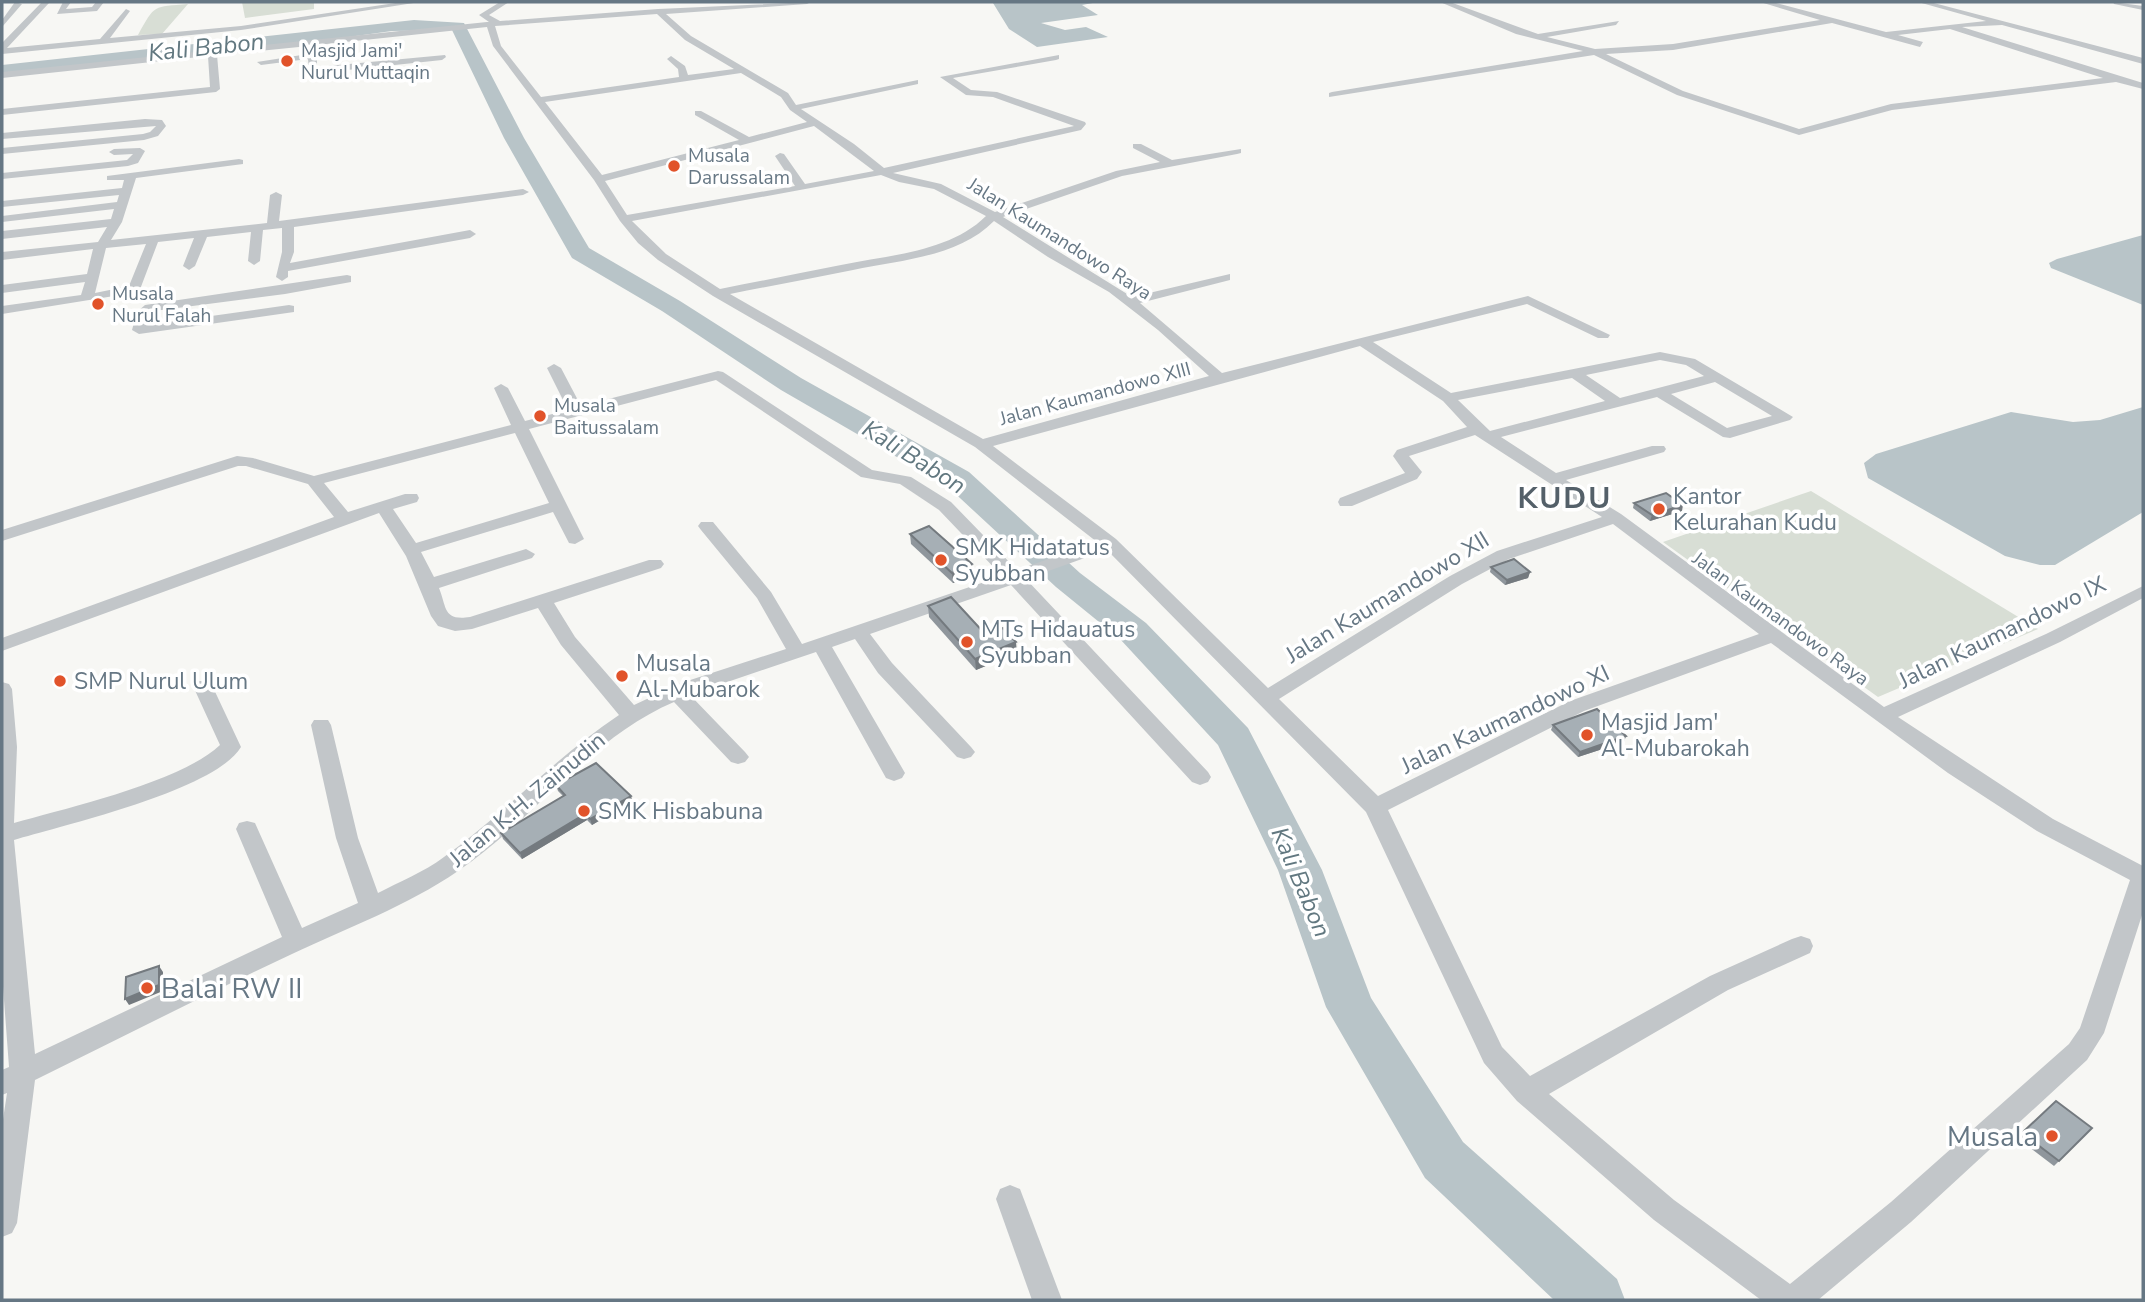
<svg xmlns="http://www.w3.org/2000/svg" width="2145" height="1302" font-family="'Nunito Sans',sans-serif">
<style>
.green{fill:#d8ded5}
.water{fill:#b8c4c8}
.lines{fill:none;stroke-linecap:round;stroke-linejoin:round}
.river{fill:#b8c4c8;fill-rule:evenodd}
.minor{fill:#c2c6c9;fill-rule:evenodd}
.wall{fill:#8f969c}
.shaded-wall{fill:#747a7f}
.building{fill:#a6afb5;stroke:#747a7f;stroke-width:2}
.poi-dot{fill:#e1532a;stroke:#fff;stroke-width:2.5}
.labels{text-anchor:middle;stroke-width:7;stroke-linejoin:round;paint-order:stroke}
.far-poi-label{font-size:19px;fill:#667784;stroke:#fff;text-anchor:start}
.far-street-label{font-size:19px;fill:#667784;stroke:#fff}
.poi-label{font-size:23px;fill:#667784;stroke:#fff;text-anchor:start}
.street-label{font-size:23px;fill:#667784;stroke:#fff}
.water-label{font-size:24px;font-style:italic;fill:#627880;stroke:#fff}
.near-poi-label{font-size:28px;fill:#667784;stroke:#fff;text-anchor:start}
.district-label{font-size:30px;font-weight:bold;letter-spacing:2px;fill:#546069;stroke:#fff}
</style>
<rect width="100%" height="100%" fill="#f7f7f4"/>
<g class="green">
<polygon points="242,2 314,2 314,9 245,18"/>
<path d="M188,4L162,34L138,35C155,4 153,7 188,4Z"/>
<polygon points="1811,491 2038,629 1878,697 1663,542"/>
</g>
<g class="water">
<polygon points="1005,2 1098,2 1082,5 1098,15 1041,23 1065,30 1086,27 1108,37 1037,47 1009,29 993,3"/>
<polygon points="2143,235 2143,305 2051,268 2049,263 2057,259"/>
<polygon points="2143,407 2143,512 2055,565 2040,565 2005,556 1868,478 1864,463 1876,454 2011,412 2073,422 2100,420"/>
</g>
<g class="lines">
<polygon class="river" points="414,20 464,23 524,138 589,248 680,301 801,378 969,472 1080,573 1146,623 1248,728 1322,870 1371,998 1463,1142 1617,1279 1625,1300 1554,1300 1425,1178 1326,1007 1278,870 1218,745 1120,639 1056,587 947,486 781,390 662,311 572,258 504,138 452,30 392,31 283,46 2,75 2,65"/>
<g class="minor">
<polygon points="15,2 22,4 2,27 2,20"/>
<polygon points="42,2 49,3 7,48 100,39 126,9 130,11 110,38 241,26 402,2 420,2 241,30 2,54 2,43"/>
<polygon points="63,2 71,2 66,9 92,7 96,2 104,2 97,11 57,14"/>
<path d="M500,2H509L489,15L500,21L658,9L811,2L807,4L666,14L691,36L788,93L796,105L918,80V84L801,109L854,144L884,168L1074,126L993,97L966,95L940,77L1059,55V59L1056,60L953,78L971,90L997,92L1085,122L1086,124L1081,130L893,173L941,184L995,212L1116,171L1160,162L1133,148V144H1141L1172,160L1241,149V153L1237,154L1122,176L1003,217L1132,297L1230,274V280L1140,303L1222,373L1528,296L1610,335L1608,338H1598L1527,304L1373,342L1451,393L1660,352L1695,359L1793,417L1790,420L1730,438L1723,437L1657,397L1501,437L1556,473L1652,446H1664L1666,449L1664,452L1566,480L1621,514L1884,707L2046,634L2143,586V598L2060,642L1898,717L2053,819L2143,866V912L2104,1033L2087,1060L1911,1222L1818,1300H1761L1654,1220L1517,1101L1484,1063L1366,812L1107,550L1026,579L1208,772L1211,777L1208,782L1200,785L1192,782L1011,585L870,634L892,663L971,747L975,752L971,757L964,759L957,757L878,673L855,639L832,647L905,773L902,778L894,781L886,778L816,652L695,693L690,695L745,752L749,757L745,762L738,764L731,762L674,702C589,738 533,821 458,871C407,906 347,928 292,954C206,994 121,1038 35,1080L17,1223L12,1233L2,1237V1126L7,1093L2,1095V1070L9,1067L2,973V682L9,684L12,689L17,747L14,823C67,808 181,782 220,745L193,686L196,681H210L241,747C216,790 64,825 14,840L35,1054L282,937L236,829L239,823L247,821L255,823L302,928L358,903L336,838L311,725L314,720H328L331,725L358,838L378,893C399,882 424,872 444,857C505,813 557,756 619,715L561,645L538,608L472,629L455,631L438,626L431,616L406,556L379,513L2,651V638L334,517L308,484L246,466H238L2,541V530L237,456L253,458L314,476L511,425L494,388L501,384L508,388L525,421L568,410L547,368L554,364L561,368L581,406L718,371L723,372L872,470L911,477L951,502L1017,570L1097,542L975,447L713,296L658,260L638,243L620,221L594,180L493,46L487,27L317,45V67L445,55L446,57L442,60L319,73L309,71L308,59L261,65L257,62L308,54L309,46L217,55L220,89L216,92L2,115V109L210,87L208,56L2,78V72L487,22H489L479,15ZM657,14L685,40L734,69L688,75L685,66L671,56L667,59L678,69L679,77L541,97L501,46L495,26ZM741,73L781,97L790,110L807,122L749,137L701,111H695V115L739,140L602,175L545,102ZM814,126L874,171L805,184L784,154L780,153L775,156L795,186L627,215L605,181ZM881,175L899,182L934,189L986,216C950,252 889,255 841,265C801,273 760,281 720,289L666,254L632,221ZM994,221L1048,257L1109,292L1158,330L1209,376L983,439L730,294C771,286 812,278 853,270C900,260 959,257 994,221ZM1360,346L1443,401L1467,427L1397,450L1393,456L1405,473L1340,498L1338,502L1340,506H1352L1417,479L1422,472L1409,456L1475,435L1602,517L1497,551L1450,576L1268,688L1116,539L993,446ZM1660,360L1686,365L1704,376L1620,398L1586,375ZM1572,378L1605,401L1490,431L1458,400ZM716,380L861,477L900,484L939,510L1002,576L802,644L771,592L713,522H701L698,526L701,530L757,598L786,649L681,683L634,705L575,637L554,603L661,568L664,564L661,560H649L470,617C443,621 447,608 439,588L532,558L535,554L526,549L434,577L421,552L553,512L569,543L575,544L584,539L529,429ZM1715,382L1772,416L1727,428L1671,394ZM515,433L549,503L416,543L393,509L417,502L419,498L417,494H405L348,512L324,483ZM1613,524L1759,634L1570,701L1378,796L1279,699L1462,584L1509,559ZM1771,643L1948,773L2037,831L2130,880L2080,1028L2069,1044L1891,1202L1790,1284L1674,1200L1549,1094L1728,990L1810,953L1813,946L1810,939L1801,936L1792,939L1710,976L1530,1076L1502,1047L1388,810L1584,711Z"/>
<path d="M1440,2H1450L1538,34L1619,21L1616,25L1547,37L1595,49L1673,44L1820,20L1760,2H1772L1886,32L1986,21L1918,2H1930L2143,58V64L2002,25L1962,27L2143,83V89L2116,82L1892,110L1799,135L1677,95L1594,55L1329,97V93L1332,92L1583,51L1516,34ZM1832,23L1920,47L1923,42L1898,35L1950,29L2103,78L1891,104L1799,129L1683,91L1606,54L1673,50Z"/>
<polygon points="2113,2 2143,6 2143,10 2114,4"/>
<polygon points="145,119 162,120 166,126 158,136 144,140 2,154 2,148 143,134 150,132 156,126 2,139 2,133"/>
<polygon points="140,148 145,151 138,163 128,166 2,179 2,173 127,160 133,154 114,155 109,152 114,149"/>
<path d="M239,159L243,160V164L136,178L122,222L111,240L267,223L270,195L276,192L282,195L279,221L523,189L529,192L523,195L294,227V252L290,263L470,230L476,234L470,238L288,271V277L282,281L276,277L282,252V228L263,230L260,261L254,265L248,261L251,232L207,237L195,266L189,270L183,266L194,238L158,242L139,292L2,314V306L81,295L85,282L2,293V285L87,274L93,249L2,260V252L98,242L107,227L2,239V231L111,219L114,209L2,222V216L117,202L119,195L2,207V201L122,188L124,180H107V176ZM146,244L129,286L95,293L106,248Z"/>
<polygon points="347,275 351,276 351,282 285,294 154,311 150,314 147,325 289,305 294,306 294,312 139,334 132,330 137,312 145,305"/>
<polygon points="1010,1185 1020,1189 1062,1300 1032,1300 996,1199 1000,1189"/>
</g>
</g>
<g class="wall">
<polygon points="1634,503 1682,511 1650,521 1633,508"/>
<polygon points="910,534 972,564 973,575 953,583 911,544"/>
<polygon points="1491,567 1530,572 1528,578 1505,585 1490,572"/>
<polygon points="928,606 986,635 1017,653 976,670 929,617"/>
<polygon points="1553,725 1624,742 1578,757 1551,730"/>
<polygon points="556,785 631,796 632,801 592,825 587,820 522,859 503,839 501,833 563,796 558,791"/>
<polygon points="2092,1128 2054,1166 2017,1138 2022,1133"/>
</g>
<g class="shaded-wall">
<polygon points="1683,505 1682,511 1650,521 1652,515"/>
<polygon points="972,564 973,575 953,583 952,573"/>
<polygon points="1530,572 1528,578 1505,585 1507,580"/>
<polygon points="1016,642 1017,653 976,670 975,659"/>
<polygon points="1626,736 1624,742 1578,757 1580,752"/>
<polygon points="631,796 632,801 592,825 590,819"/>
<polygon points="585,814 587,820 522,859 520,853"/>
<polygon points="159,966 163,972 163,991 129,1005 125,999"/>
</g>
<g class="building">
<polygon points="1666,493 1683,505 1652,515 1634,503"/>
<polygon points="929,526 972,564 952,573 910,534"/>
<polygon points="1514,559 1530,572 1507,580 1491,567"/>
<polygon points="951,597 986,635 1003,628 1016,642 975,659 928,606"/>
<polygon points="1597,709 1626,736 1580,752 1553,725"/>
<polygon points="596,763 631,796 590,819 585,814 520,853 501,833 565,795 556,785"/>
<polygon points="159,966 159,985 125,999 126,977"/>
<polygon points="2056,1101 2092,1128 2059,1161 2022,1133"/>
</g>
<g class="poi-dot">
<circle cx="287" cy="61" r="7"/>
<circle cx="674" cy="166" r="7"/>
<circle cx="98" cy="304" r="7"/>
<circle cx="540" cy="416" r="7"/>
<circle cx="1659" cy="509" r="7"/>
<circle cx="941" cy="560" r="7"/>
<circle cx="967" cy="642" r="7"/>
<circle cx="622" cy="676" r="7"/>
<circle cx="60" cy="681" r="7"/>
<circle cx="1587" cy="735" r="7"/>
<circle cx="584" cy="811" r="7"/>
<circle cx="147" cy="988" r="7"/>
<circle cx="2052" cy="1136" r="7"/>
</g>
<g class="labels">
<g class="far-poi-label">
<text x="301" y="57">Masjid Jami'<tspan x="301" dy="22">Nurul Muttaqin</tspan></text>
<text x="688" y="162">Musala<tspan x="688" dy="22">Darussalam</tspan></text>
<text x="112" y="300">Musala<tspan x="112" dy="22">Nurul Falah</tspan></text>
<text x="554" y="412">Musala<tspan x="554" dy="22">Baitussalam</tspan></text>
</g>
<g class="far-street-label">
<text transform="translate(1060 238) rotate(32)" y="7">Jalan Kaumandowo Raya</text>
<text transform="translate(1095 393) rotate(-15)" y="7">Jalan Kaumandowo XIII</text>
<text transform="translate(1781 618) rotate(36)" y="7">Jalan Kaumandowo Raya</text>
</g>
<g class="poi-label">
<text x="1673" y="504">Kantor<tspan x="1673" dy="26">Kelurahan Kudu</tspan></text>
<text x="955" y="555">SMK Hidatatus<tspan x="955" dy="26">Syubban</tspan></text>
<text x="981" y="637">MTs Hidauatus<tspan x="981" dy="26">Syubban</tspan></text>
<text x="636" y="671">Musala<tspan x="636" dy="26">Al-Mubarok</tspan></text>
<text x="74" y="689">SMP Nurul Ulum</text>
<text x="1601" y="730">Masjid Jam'<tspan x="1601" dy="26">Al-Mubarokah</tspan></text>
<text x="598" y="819">SMK Hisbabuna</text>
</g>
<g class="street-label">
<text transform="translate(1387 597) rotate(-31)" y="8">Jalan Kaumandowo XII</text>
<text transform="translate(2002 632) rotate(-26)" y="8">Jalan Kaumandowo IX</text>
<text transform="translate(1505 719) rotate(-25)" y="8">Jalan Kaumandowo XI</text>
<text transform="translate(527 799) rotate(-40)" y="8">Jalan K.H. Zainudin</text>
</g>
<g class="water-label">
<text transform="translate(206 47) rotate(-6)" y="8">Kali Babon</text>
<text transform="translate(914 457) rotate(32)" y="8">Kali Babon</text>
<text transform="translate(1301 882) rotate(67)" y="8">Kali Babon</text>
</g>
<g class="near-poi-label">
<text x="161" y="998">Balai RW II</text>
<text x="2038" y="1146" text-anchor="end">Musala</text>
</g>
<g class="district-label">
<text x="1565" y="508">KUDU</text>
</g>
</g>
<rect width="2145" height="1302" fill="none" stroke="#667784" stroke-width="7"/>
</svg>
